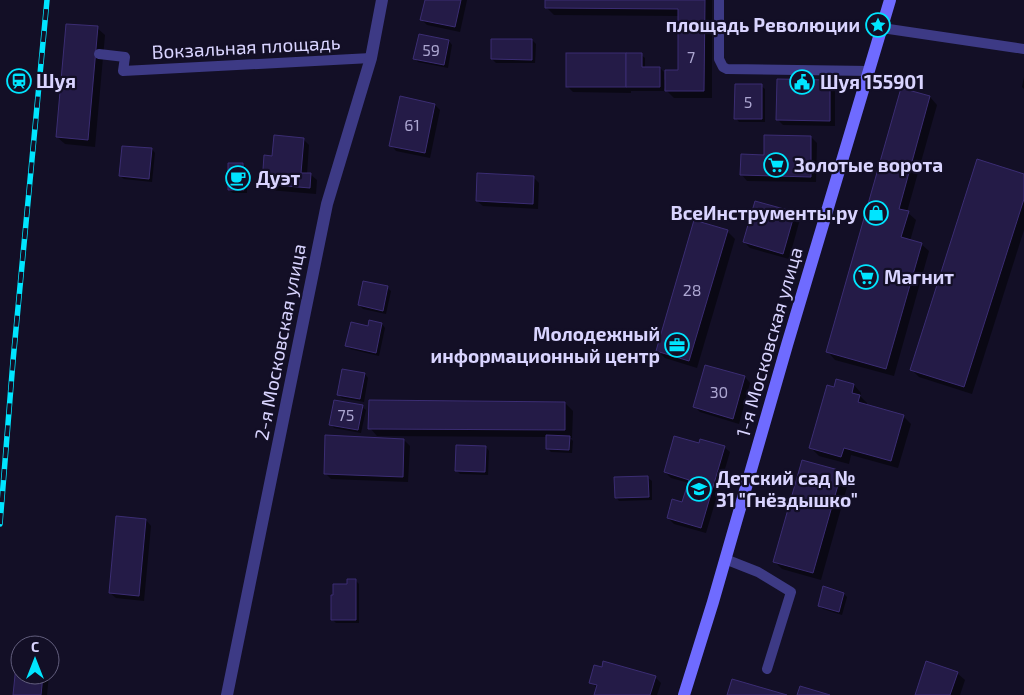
<svg xmlns="http://www.w3.org/2000/svg" width="1024" height="695" font-family="'Exo 2',sans-serif">
<style>
.shadow{fill:#0007}
.building{fill:#241b47;stroke:#3b2d73}
.lines{fill:none;stroke-linecap:round;stroke-linejoin:round}
.service{stroke:#3d3a85;stroke-width:10}
.minor{stroke:#3d3a85;stroke-width:12}
.secondary{stroke:#6f6bff;stroke-width:12}
.rail-casing{stroke:#00e5ff;stroke-width:5.5}
.rail{stroke:#130f26;stroke-width:4;stroke-dasharray:11;stroke-linecap:butt}
.labels{text-anchor:middle;stroke-width:4.5;stroke-linejoin:round;paint-order:stroke}
.number-label{font-size:16px;fill:#aca6d1}
.poi-label{font-size:19px;font-weight:bold;fill:#d9d4ff;stroke:#130f26;text-anchor:start}
.street-label{font-size:19px;fill:#d9d4ff;stroke:#130f26}
</style>
<rect width="100%" height="100%" fill="#130f26"/>
<g class="shadow">
<polygon points="426,0 467,0 460,32 427,25 422,20"/>
<polygon points="546,0 712,0 712,98 674,98 664,88 664,91 631,91 631,93 573,92 567,86 641,55 645,58 645,68 660,68 664,72 664,80 679,71 680,16 554,15 546,7"/>
<polygon points="97,28 105,35 95,147 65,144 57,137"/>
<polygon points="532,40 536,44 535,63 496,63 492,59"/>
<polygon points="449,41 452,45 448,68 418,62 415,58"/>
<polygon points="1024,77 1024,89 1022,87"/>
<polygon points="830,81 835,87 835,126 783,125 777,119"/>
<polygon points="761,86 765,89 765,122 739,122 736,118"/>
<polygon points="930,97 937,105 907,212 916,220 910,241 921,244 929,251 894,376 835,360 828,352"/>
<polygon points="435,105 440,110 430,158 396,151 391,145"/>
<polygon points="811,137 817,143 816,182 747,181 742,175 765,156"/>
<polygon points="303,139 309,145 307,174 311,175 317,180 316,194 269,190 263,184 273,157"/>
<polygon points="152,149 155,153 152,182 124,179 120,176"/>
<polygon points="243,164 247,168 247,193 233,193 229,190"/>
<polygon points="1024,175 1024,230 972,394 919,377 912,370"/>
<polygon points="533,177 539,183 538,209 483,206 477,201"/>
<polygon points="794,213 800,219 789,259 750,248 744,242"/>
<polygon points="727,231 735,239 697,368 665,358 657,350"/>
<polygon points="387,288 391,291 386,314 363,309 359,305"/>
<polygon points="382,324 385,328 379,356 350,349 347,346"/>
<polygon points="706,366 745,377 750,383 739,424 700,412 694,406"/>
<polygon points="365,374 368,378 364,402 342,398 338,394"/>
<polygon points="854,385 861,393 860,396 867,403 867,406 903,416 911,424 898,468 851,455 849,464 819,456 811,448 835,388"/>
<polygon points="565,403 573,411 572,438 570,438 573,441 572,453 551,452 547,448 547,437 377,436 370,428"/>
<polygon points="362,407 366,410 361,433 334,428 331,424"/>
<polygon points="404,440 410,446 408,482 331,479 325,473"/>
<polygon points="700,445 724,447 730,452 706,533 674,524 668,518 683,504 689,483 671,478 665,472"/>
<polygon points="486,447 489,451 488,475 460,474 456,470"/>
<polygon points="841,472 849,480 821,580 782,569 774,561"/>
<polygon points="648,478 652,481 652,500 619,501 616,497"/>
<polygon points="146,520 151,526 144,601 116,598 110,593"/>
<polygon points="355,580 359,584 359,623 336,623 332,619 348,585"/>
<polygon points="844,594 847,597 842,615 823,609 819,606"/>
<polygon points="20,648 20,675 49,675 47,695 14,695"/>
<polygon points="957,673 965,680 960,695 916,695"/>
<polygon points="655,677 661,683 657,695 595,695 597,688 591,682"/>
</g>
<g class="building">
<polygon points="425,0 461,0 455,27 420,20"/>
<polygon points="545,0 705,0 704,91 665,91 665,70 678,70 678,9 545,8"/>
<polygon points="66,24 98,26 88,140 56,137"/>
<polygon points="419,34 449,40 444,65 413,59"/>
<polygon points="491,39 532,39 532,60 491,59"/>
<rect x="566" y="53" width="60" height="34"/>
<polygon points="626,53 642,53 642,67 660,67 660,87 626,87"/>
<polygon points="777,79 830,80 830,121 776,120"/>
<polygon points="735,84 762,84 762,119 734,119"/>
<polygon points="901,88 930,96 899,209 909,211 901,237 922,243 886,369 826,352"/>
<polygon points="400,96 435,104 425,153 389,146"/>
<polygon points="274,135 304,138 301,173 311,173 310,188 262,184 264,155 272,156"/>
<polygon points="764,135 811,136 811,177 740,175 741,154 764,155"/>
<polygon points="122,146 152,148 149,179 119,176"/>
<polygon points="977,159 1024,174 1024,199 964,387 910,370"/>
<polygon points="228,163 243,163 244,190 228,190"/>
<polygon points="477,173 534,176 533,204 476,201"/>
<polygon points="755,201 795,212 783,254 743,242"/>
<polygon points="694,220 728,230 689,361 656,351"/>
<polygon points="363,281 388,286 383,311 358,305"/>
<polygon points="369,320 382,323 376,353 345,346 351,322 368,326"/>
<polygon points="705,365 745,376 733,419 693,407"/>
<polygon points="342,369 365,373 360,399 337,395"/>
<polygon points="836,379 854,384 852,393 860,395 858,402 904,415 891,461 844,448 841,457 809,448 827,385 834,387"/>
<polygon points="334,400 363,405 358,430 329,425"/>
<polygon points="369,400 565,402 565,430 368,429"/>
<polygon points="325,435 404,439 403,477 324,474"/>
<polygon points="546,435 570,436 569,450 546,449"/>
<polygon points="674,436 699,443 700,439 725,446 701,528 667,518 672,499 682,502 689,480 664,472"/>
<polygon points="456,445 486,446 485,472 455,471"/>
<polygon points="802,460 842,471 813,573 773,562"/>
<polygon points="648,476 649,497 615,498 614,477"/>
<polygon points="116,516 146,519 139,596 109,593"/>
<polygon points="347,579 356,579 356,620 331,620 331,595 333,595 333,584 347,584"/>
<polygon points="823,586 844,593 839,612 818,606"/>
<polygon points="18,646 20,647 20,675 43,675 41,695 13,695"/>
<polygon points="603,661 656,676 650,695 594,695 597,685 589,683 594,665 602,667"/>
<polygon points="926,661 958,672 950,695 915,695"/>
<polygon points="732,679 787,695 727,695"/>
<polygon points="800,686 830,695 797,695"/>
</g>
<g class="lines">
<g class="service">
<polyline points="719,0 719,59 723,67 727,69 870,71"/>
<polyline points="882,28 1024,49"/>
<polyline points="99,54 125,57 123,71 371,58"/>
<polyline points="725,559 758,572 791,592 767,669"/>
</g>
<polyline class="minor" points="227,695 327,204 371,58 382,0"/>
<polyline class="secondary" points="684,695 713,602 787,345 890,0"/>
<g class="rail-casing">
<polyline id="rail" points="0,524 13,361 47,0"/>
</g>
<use href="#rail" class="rail"/>
</g>
<defs>
<g id="sight-ring" transform="scale(1.25)"><circle r="9.5" fill="#130f26" stroke="#00e5ff" stroke-width="1.5"/><path d="M0-6L1.8-2.2L6-1.7L2.9 1.2L3.7 5.4L0 3.3L-3.7 5.4L-2.9 1.2L-6-1.7L-1.8-2.2Z" fill="#00e5ff"/></g>
<g id="station-ring" transform="scale(1.25)"><circle r="9.5" fill="#130f26" stroke="#00e5ff" stroke-width="1.5"/><path d="M-3-6H3Q5-6 5-4V2Q5 4 3 4L4.5 6H3L1.5 4h-3L-3 6H-4.5L-3 4Q-5 4-5 2V-4Q-5-6-3-6ZM-3.5-4v3h7v-3ZM-3.5 1v1.5H-2V1ZM2 1v1.5H3.5V1Z" fill="#00e5ff"/></g>
<g id="civic-ring" transform="scale(1.25)"><circle r="9.5" fill="#130f26" stroke="#00e5ff" stroke-width="1.5"/><path d="M-.6-6.5H3V-4.5H.6V-3L4-1V1h2V6H-6V1h2V-1L-.6-3ZM-1.2 2.5V6h2.4V2.5Z" fill="#00e5ff"/></g>
<g id="supermarket-ring" transform="scale(1.25)"><circle r="9.5" fill="#130f26" stroke="#00e5ff" stroke-width="1.5"/><path d="M-6-5.5h2.5l.6 2H6L4.5 2H-2.5L-4.4-4H-6ZM-1.5 3.2a1.3 1.3 0 1 0 .1 0ZM3 3.2a1.3 1.3 0 1 0 .1 0Z" fill="#00e5ff"/></g>
<g id="cafe-ring" transform="scale(1.25)"><circle r="9.5" fill="#130f26" stroke="#00e5ff" stroke-width="1.5"/><path d="M-5.5-4.5H6V0H3Q3 3.5 0 3.5H-2.5Q-5.5 3.5-5.5 0ZM3-3.2v2h1.7v-2ZM-6 4.5H4V6H-6Z" fill="#00e5ff"/></g>
<g id="shop-ring" transform="scale(1.25)"><circle r="9.5" fill="#130f26" stroke="#00e5ff" stroke-width="1.5"/><path d="M-5-2.5h2.3a2.7 3.5 0 0 1 5.4 0H5L5.5 6h-11ZM-1.5-2.5h3a1.5 2.3 0 0 0-3 0Z" fill="#00e5ff"/></g>
<g id="office-ring" transform="scale(1.25)"><circle r="9.5" fill="#130f26" stroke="#00e5ff" stroke-width="1.5"/><path d="M-6-3h4V-5.5h4V-3h4V5H-6ZM-1-4.5V-3h2v-1.5ZM-6 0V1H6V0Z" fill="#00e5ff"/></g>
<g id="school-ring" transform="scale(1.25)"><circle r="9.5" fill="#130f26" stroke="#00e5ff" stroke-width="1.5"/><path d="M0-5L7-2L0 1L-7-2ZM-4 1L0 2.5L4 1V4Q0 6-4 4Z" fill="#00e5ff"/></g>
</defs>
<g fill-rule="evenodd">
<use href="#sight-ring" x="878" y="25"/>
<use href="#station-ring" x="19" y="81"/>
<use href="#civic-ring" x="802" y="82"/>
<use href="#supermarket-ring" x="776" y="165"/>
<use href="#cafe-ring" x="238" y="178"/>
<use href="#shop-ring" x="876" y="213"/>
<use href="#supermarket-ring" x="866" y="277"/>
<use href="#office-ring" x="677" y="345"/>
<use href="#school-ring" x="699" y="489"/>
</g>
<g class="labels">
<g class="number-label">
<text x="431" y="56">59</text>
<text x="691" y="63">7</text>
<text x="748" y="108">5</text>
<text x="412" y="131">61</text>
<text x="692" y="296">28</text>
<text x="719" y="398">30</text>
<text x="346" y="421">75</text>
</g>
<g class="poi-label">
<text x="860" y="32" text-anchor="end">площадь Революции</text>
<text x="36" y="88">Шуя</text>
<text x="820" y="89">Шуя 155901</text>
<text x="794" y="172">Золотые ворота</text>
<text x="256" y="185">Дуэт</text>
<text x="858" y="220" text-anchor="end">ВсеИнструменты.ру</text>
<text x="884" y="284">Магнит</text>
<text x="660" y="341" text-anchor="end">Молодежный<tspan x="660" dy="22">информационный центр</tspan></text>
<text x="716" y="485">Детский сад №<tspan x="716" dy="22">31 "Гнёздышко"</tspan></text>
</g>
<g class="street-label">
<text transform="translate(246 47) rotate(-3)" y="7">Вокзальная площадь</text>
<text transform="translate(280 342) rotate(-79)" y="7">2-я Московская улица</text>
<text transform="translate(769 342) rotate(-74)" y="7">1-я Московская улица</text>
</g>
</g>
<g transform="translate(35 660)"><circle r="24" fill="#130f26" stroke="#625e7d"/>
<path d="M0-4L9 19L0 12L-9 19Z" fill="#00e5ff"/>
<text y="-8" font-size="14" font-weight="bold" text-anchor="middle" fill="#d9d4ff">С</text>
</g>
</svg>
